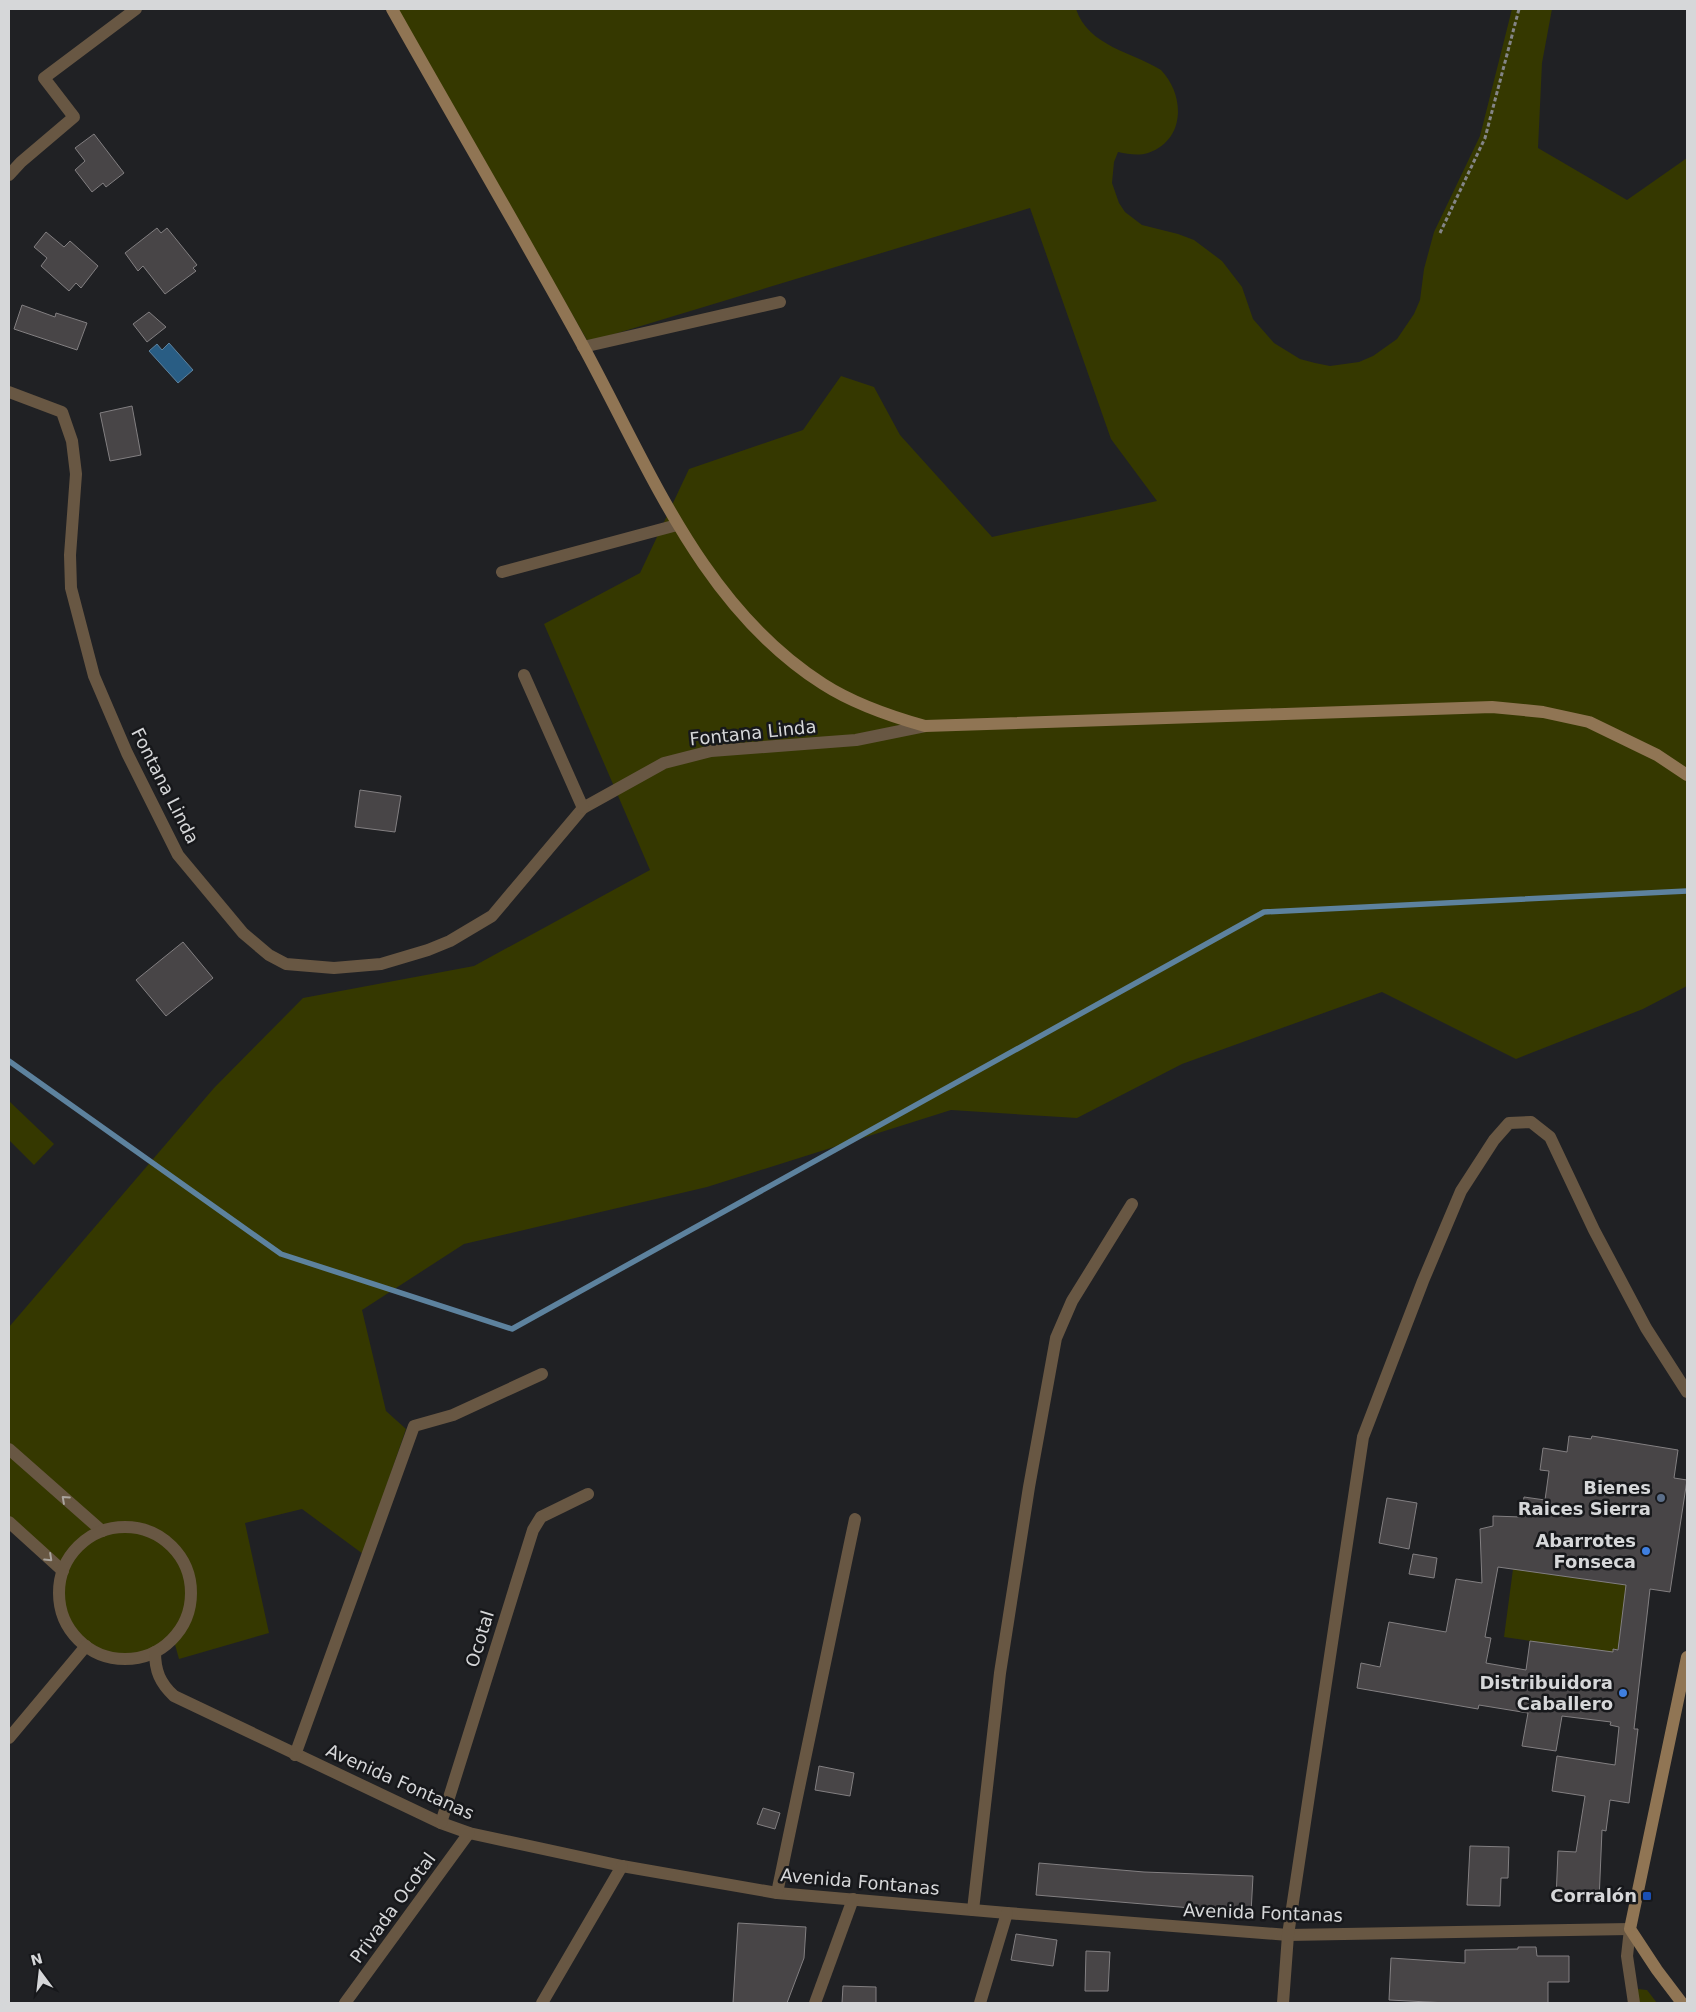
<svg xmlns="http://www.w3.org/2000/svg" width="1696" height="2012" font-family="'DejaVu Sans',sans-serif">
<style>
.green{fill:#353800}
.water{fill:#295d84;stroke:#5d829e}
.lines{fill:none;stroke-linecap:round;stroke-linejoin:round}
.stream{stroke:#5d829e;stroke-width:5.5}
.building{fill:#484547;stroke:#827f81;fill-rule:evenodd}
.path{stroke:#848587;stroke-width:3;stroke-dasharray:4 2.5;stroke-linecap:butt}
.minor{stroke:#685743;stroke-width:12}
.tertiary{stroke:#685743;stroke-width:12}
.secondary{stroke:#907554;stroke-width:12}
.oneway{stroke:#aaa49d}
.service-dot{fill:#5c6f8a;stroke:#17181b;stroke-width:2}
.shop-dot{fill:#3f7fe0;stroke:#17181b;stroke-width:2}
.transit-dot{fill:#1a4fb4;stroke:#17181b;stroke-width:2}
.labels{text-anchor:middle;stroke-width:5;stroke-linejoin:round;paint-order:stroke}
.street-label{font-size:18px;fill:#d6d7d9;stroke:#17181b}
.poi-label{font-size:18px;font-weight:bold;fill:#d6d7d9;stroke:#17181b;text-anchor:end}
</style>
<rect width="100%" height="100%" fill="#202124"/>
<g class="green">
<path d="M397,9H1076C1088,46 1132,52 1161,70C1185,95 1186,140 1148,153C1138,156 1128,154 1118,152L1114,162L1112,183L1119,203L1125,212L1142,225L1178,234L1194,240L1222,261L1242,287L1253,319L1274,343L1300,359L1315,363L1330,366L1359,362L1373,356L1397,339L1414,314L1420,300L1424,269L1434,232L1480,136L1512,9H1552L1542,63L1538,148L1627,200L1687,158V986L1643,1009L1516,1059L1382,992L1182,1064L1077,1118L951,1110L707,1187L464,1244L362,1310L386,1411L406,1429L363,1554L302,1509L245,1523L269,1633L179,1659L174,1641C182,1628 191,1615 192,1598C193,1569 174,1537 145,1529C131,1526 116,1528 102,1530L9,1445V1327L214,1088L303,998L474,966L650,870L544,624L640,573L689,469L803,430L841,376L874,387L900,435L992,537L1157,501L1111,439L1030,208L588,342Z"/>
<polygon points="9,1101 54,1144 34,1165 9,1140"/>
<path d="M9,1455L98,1533C132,1528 153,1528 177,1556C185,1565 188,1579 188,1591C191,1657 97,1679 69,1620C65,1611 62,1600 62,1591C62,1583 65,1575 66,1568L9,1516Z"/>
<polygon points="1513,1569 1626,1585 1618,1649 1613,1649 1613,1653 1504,1637"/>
<polygon points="1638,1989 1647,1990 1657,2003 1636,2003"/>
</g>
<polygon class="water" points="169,343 193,370 178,383 149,351 157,344 162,350"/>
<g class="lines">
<polyline class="stream" points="9,1061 281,1254 512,1329 1264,912 1687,891"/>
</g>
<g class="building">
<polygon points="94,134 124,173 106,187 103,183 92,192 75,170 85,161 75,148"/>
<polygon points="157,228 161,233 167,228 197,265 193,268 196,271 165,294 143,266 138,271 125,253"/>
<polygon points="46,232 64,247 70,241 98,266 81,288 76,283 69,291 41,266 47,258 34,247"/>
<polygon points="22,305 55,317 56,313 87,323 77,350 14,329"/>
<polygon points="149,312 166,327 147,342 133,324"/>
<polygon points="132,406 141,455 110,461 100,413"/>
<polygon points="360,790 401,796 395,832 355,827"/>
<polygon points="183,942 213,978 166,1016 136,980"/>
<path d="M1569,1436L1591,1439L1592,1436L1678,1450L1674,1478L1687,1480L1670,1592L1650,1589L1634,1729H1638L1629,1803L1610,1800L1606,1831L1602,1830L1599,1901L1556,1899L1558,1851L1576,1852L1585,1796L1552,1791L1557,1756L1615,1765L1619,1727L1610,1725L1611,1722L1562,1716L1556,1751L1522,1746L1528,1713L1479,1705L1478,1709L1357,1688L1361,1663L1380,1667L1389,1622L1446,1632L1456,1579L1482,1583L1480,1529L1493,1526V1516L1521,1517L1524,1497L1545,1500L1549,1471L1540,1470L1543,1448L1567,1452ZM1498,1567L1626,1585L1618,1650L1613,1649V1652L1530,1641L1526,1670L1486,1663L1491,1638L1485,1637Z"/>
<polygon points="1387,1498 1417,1503 1409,1549 1379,1543"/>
<polygon points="1413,1554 1437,1558 1434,1578 1409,1574"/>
<polygon points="819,1766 854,1773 850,1796 815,1790"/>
<polygon points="763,1808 780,1813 775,1829 757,1824"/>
<polygon points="1470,1846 1509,1847 1508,1878 1501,1878 1500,1906 1467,1905"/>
<polygon points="1039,1863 1144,1872 1253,1876 1251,1913 1036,1895"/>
<polygon points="738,1923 806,1927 804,1958 787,2003 733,2003"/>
<polygon points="1016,1934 1057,1940 1053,1966 1011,1960"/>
<polygon points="1518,1947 1536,1947 1537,1956 1569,1956 1569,1982 1548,1982 1548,2003 1448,2003 1389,2000 1391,1958 1465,1963 1465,1950 1518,1949"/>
<polygon points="1086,1951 1110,1952 1108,1991 1085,1991"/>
<polygon points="843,1986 876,1987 876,2003 842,2003"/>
</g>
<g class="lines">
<polyline class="path" points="1440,233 1485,138 1519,9"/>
<g class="minor">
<polyline points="9,175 21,162 74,117 44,78 136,9"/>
<polyline points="583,347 780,302"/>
<polyline points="9,392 62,412 72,441 76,474 70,555 71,588 94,676 127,753 178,855 243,933 269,955 286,964 334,968 381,964 428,950 450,941 492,916 583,808 664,763 711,751 856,740 925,726"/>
<polyline points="502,572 677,525"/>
<polyline points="524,675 583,808"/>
<polyline points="9,1449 102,1531"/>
<polyline points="9,1522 63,1571"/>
<circle cx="125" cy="1593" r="66"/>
<path d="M155,1652C155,1671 160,1683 174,1696L441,1823L469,1833L622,1866L777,1893L1007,1913L1288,1935L1630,1929"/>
<polyline points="9,1738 86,1646"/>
<polyline points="295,1755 414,1426 453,1415 542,1374"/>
<polyline points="441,1823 533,1530 541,1517 588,1494"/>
<polyline points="777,1893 855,1519"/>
<polyline points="973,1910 1000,1673 1029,1487 1056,1338 1072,1301 1132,1204"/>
<polyline points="345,2003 469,1833"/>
<polyline points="542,2003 622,1866"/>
<polyline points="815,2003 853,1899"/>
<polyline points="980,2003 1007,1913"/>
<polyline points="1283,2003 1288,1935 1363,1437 1423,1281 1461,1191 1494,1140 1509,1123 1531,1122 1550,1137 1594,1230 1646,1328 1687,1392"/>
</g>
<polyline class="tertiary" points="1630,1929 1627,1956 1634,2003"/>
<g class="secondary">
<path d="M392,9C455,121 521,233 583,346C649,467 702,607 823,684C854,704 889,716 925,726L1492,707L1543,712L1589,722L1657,755L1687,775"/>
<polyline points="1682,2003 1657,1970 1630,1929 1687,1657"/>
</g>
</g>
<defs><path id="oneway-chevron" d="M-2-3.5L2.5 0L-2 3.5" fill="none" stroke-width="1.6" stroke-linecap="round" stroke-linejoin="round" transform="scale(1.25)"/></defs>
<g class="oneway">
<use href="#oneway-chevron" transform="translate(65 1499) rotate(-138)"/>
<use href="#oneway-chevron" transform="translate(49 1558) rotate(43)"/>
</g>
<circle class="service-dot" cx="1661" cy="1498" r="5"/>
<g class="shop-dot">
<circle cx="1646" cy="1551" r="5"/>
<circle cx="1623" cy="1693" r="5"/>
</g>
<rect class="transit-dot" x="1642" y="1891" width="10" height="10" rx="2.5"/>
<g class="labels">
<g class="street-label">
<text transform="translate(753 733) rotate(-6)" y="6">Fontana Linda</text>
<text transform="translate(165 786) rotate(63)" y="6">Fontana Linda</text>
<text transform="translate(480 1639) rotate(-73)" y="6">Ocotal</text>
<text transform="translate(400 1782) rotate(24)" y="6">Avenida Fontanas</text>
<text transform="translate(860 1882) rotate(5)" y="6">Avenida Fontanas</text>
<text transform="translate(393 1908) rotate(-54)" y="6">Privada Ocotal</text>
<text transform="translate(1263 1913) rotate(2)" y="6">Avenida Fontanas</text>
</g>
<g class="poi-label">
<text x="1651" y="1494">Bienes<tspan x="1651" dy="21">Raices Sierra</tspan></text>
<text x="1636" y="1547">Abarrotes<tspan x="1636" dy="21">Fonseca</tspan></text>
<text x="1613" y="1689">Distribuidora<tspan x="1613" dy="21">Caballero</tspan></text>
<text x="1637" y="1902">Corralón</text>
</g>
</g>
<rect width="1696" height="2012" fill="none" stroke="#d6d7d9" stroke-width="20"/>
<g transform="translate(40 1972) rotate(345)" stroke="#17181b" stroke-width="4" paint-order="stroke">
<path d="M0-4L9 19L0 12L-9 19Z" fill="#d6d7d9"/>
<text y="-8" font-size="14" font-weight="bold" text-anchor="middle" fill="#d6d7d9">N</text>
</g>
</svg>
